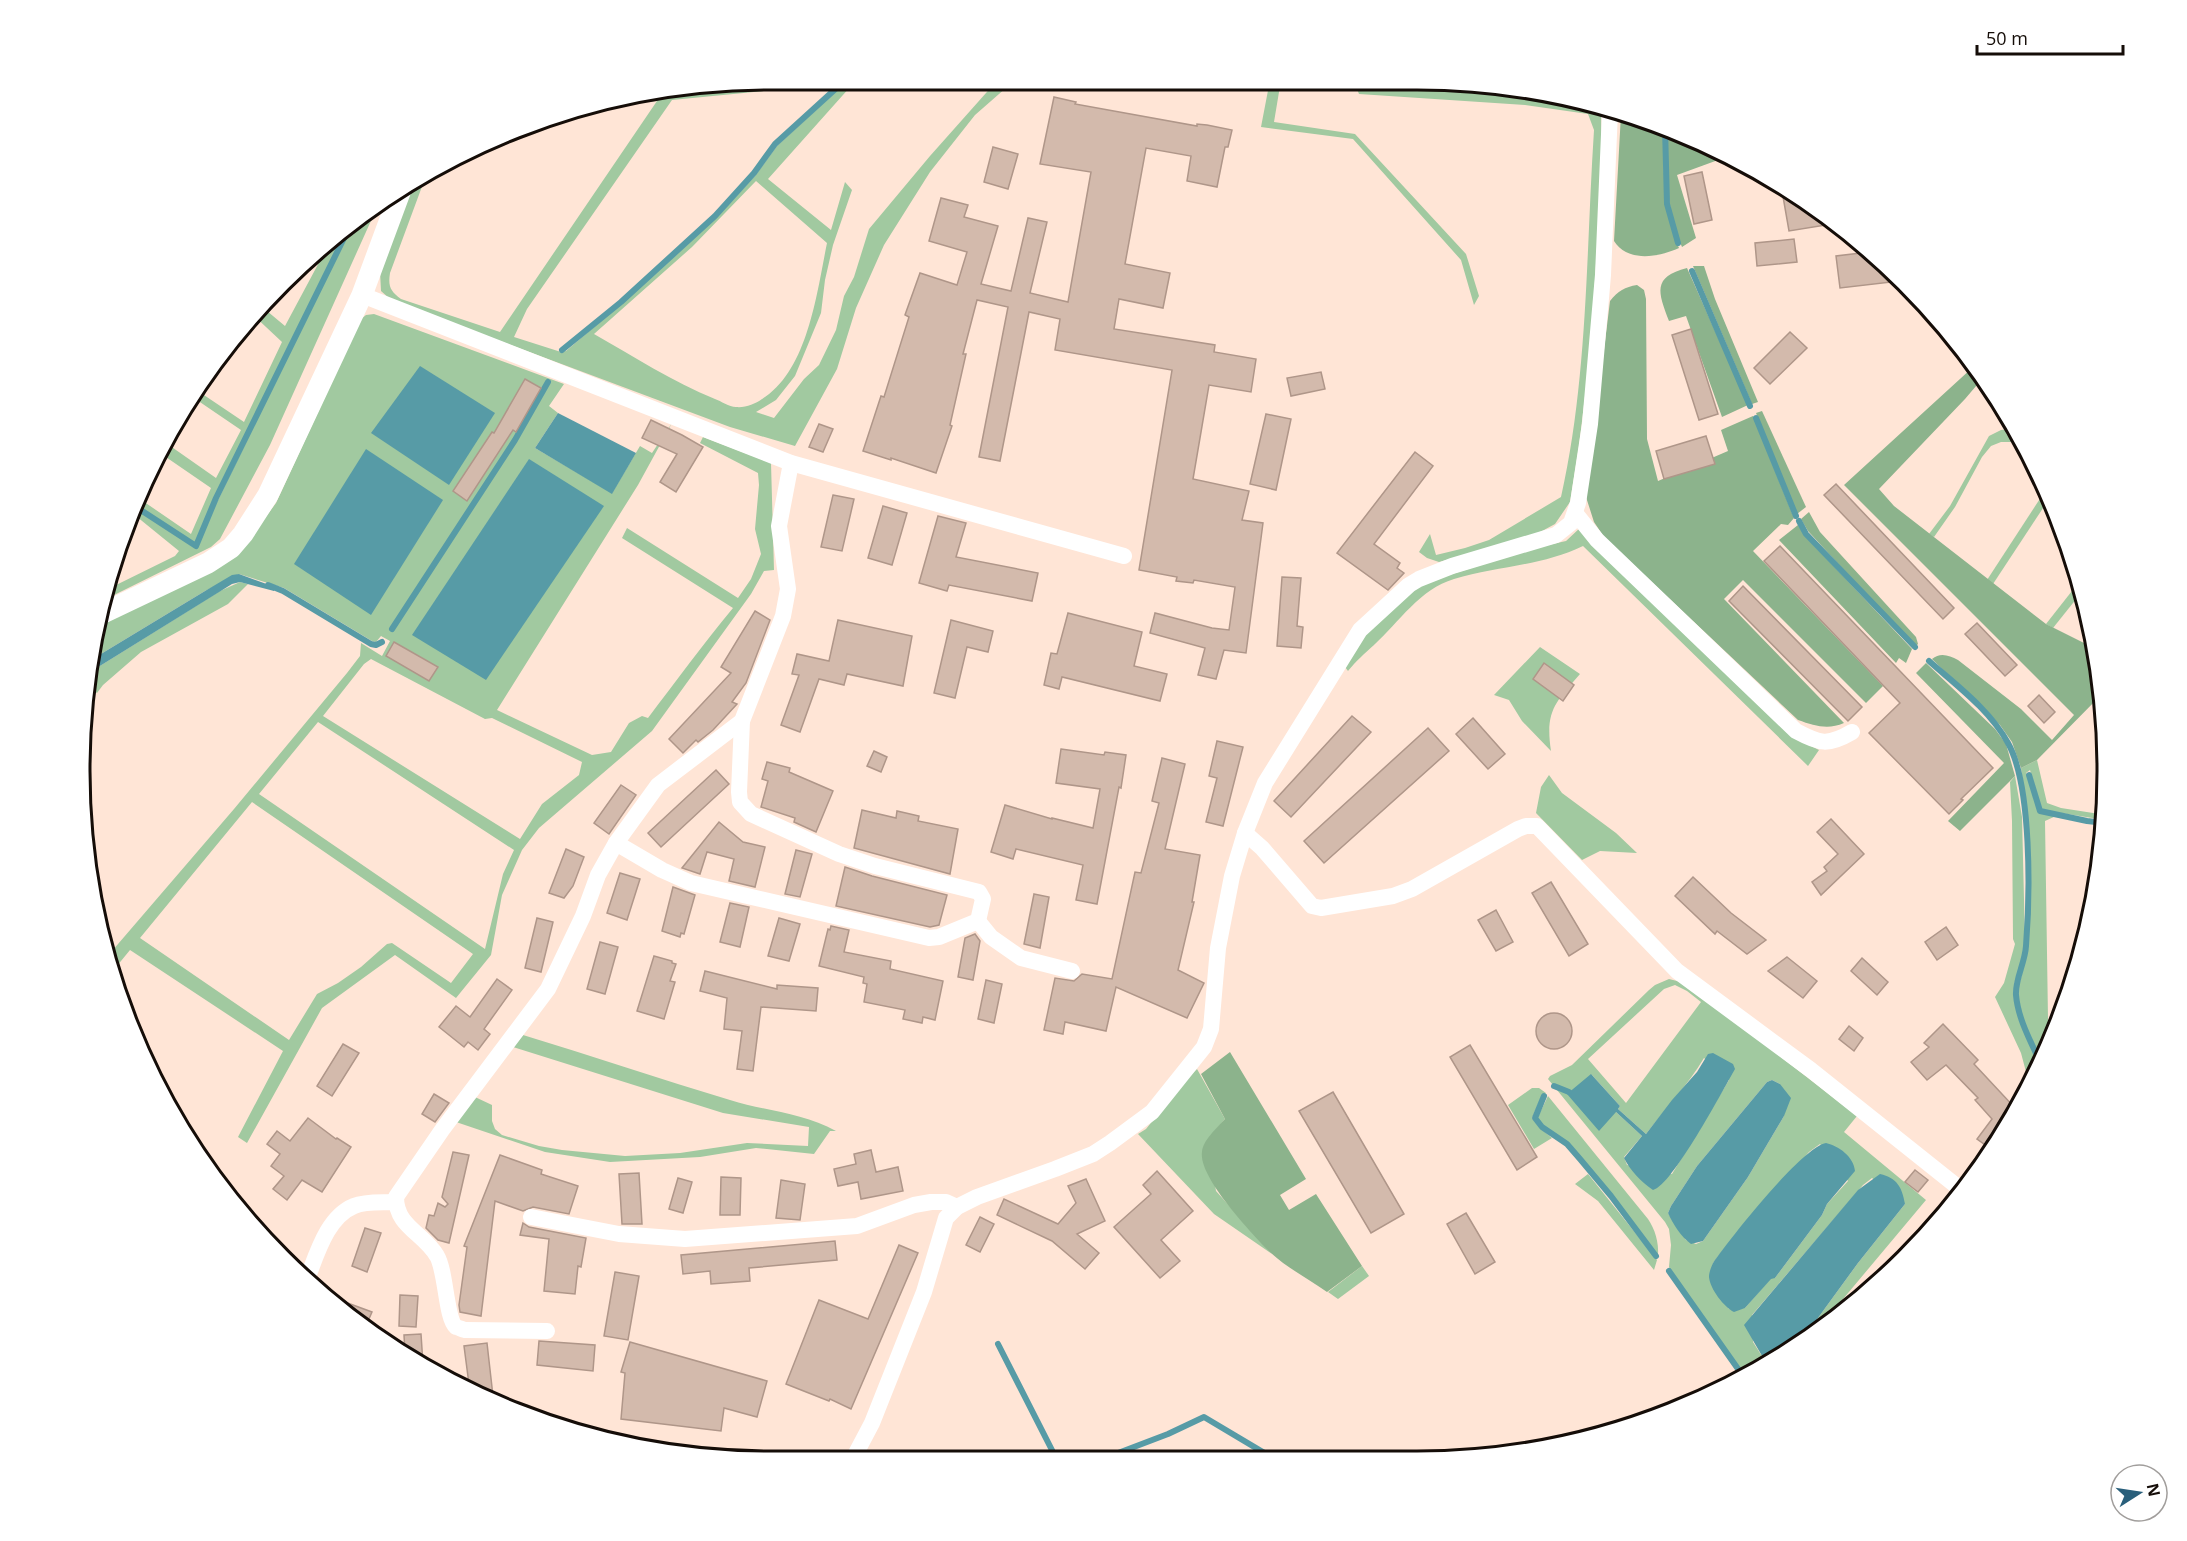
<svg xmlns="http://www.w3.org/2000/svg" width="2187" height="1541" font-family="'Open Sans',sans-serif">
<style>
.green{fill:#a1c9a0;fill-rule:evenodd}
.forest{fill:#8cb38c}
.water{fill:#579ba6}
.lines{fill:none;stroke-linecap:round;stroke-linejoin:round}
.stream{stroke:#579ba6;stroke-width:6}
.building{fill:#d3baac;stroke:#af9689;stroke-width:1.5}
.minor{stroke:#fff;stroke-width:16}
.tertiary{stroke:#fff;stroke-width:21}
.rim{fill:none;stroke:#150d08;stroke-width:3}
</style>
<rect width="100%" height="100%" fill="#ffe5d6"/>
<g class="green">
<path d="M790,80H906L851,86L768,179L831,230L845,182L852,190L833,245L825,280L821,313L795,376L776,400L756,412L774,418L804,379L819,365L836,330L844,296L854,277L869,229L930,156L994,84L999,80H1015L975,115L930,172L884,245L856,308L837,369L795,446L730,427L422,312L390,299L381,291L380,271L415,180L427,173L390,273C388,286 390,291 401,299L500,332L657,101L578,108L591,103L729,85ZM842,81L845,83L777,146L755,176L717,217L629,297L566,351L561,352L514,337L527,309L672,100L786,89ZM756,181L827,243C817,292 808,371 762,399C755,404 745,408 736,407C729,407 721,401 715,399C673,382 633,356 594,334L692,247Z"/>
<polygon points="1270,80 1281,80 1274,122 1355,134 1466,254 1479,296 1474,305 1461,260 1353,139 1261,127"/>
<path d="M1304,80H1417L1552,93L1601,108L1602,164L1591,346L1579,446L1570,502L1555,524L1531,537L1439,562L1427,558L1419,552L1430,534L1436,555L1465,548L1489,540L1561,497C1588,378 1586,252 1594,130L1588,114L1525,105L1359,94L1355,84Z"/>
<polygon points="379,203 270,445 220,539 211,547 108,598 110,588 175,556 179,551 131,512 132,506 192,546 196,548 197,547 202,533 350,228"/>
<polygon points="345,233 215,497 195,544 134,503 137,497 191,534 211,488 160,453 166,443 216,478 241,430 191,396 195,389 244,422 282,342 252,314 261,306 285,326 323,255 322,253"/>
<path d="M374,314L564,384L549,406L558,413L535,448L612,493L640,446L652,453L672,423L638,485L497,710L592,755L611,752L629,723L642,716L648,718C676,681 704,643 733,608L622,538L627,528L738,598L751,579L761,554L755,529L759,485L758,473L700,443L703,437L771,463L774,570L764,571L751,594L652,731L539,828L522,850L502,895L491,955L456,998L395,955L322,1008L247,1143L238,1137L283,1051L130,950L112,972L106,958L234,809L347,673L360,656L361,643L382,656L390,641L381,636L376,642L372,641L284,588L239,574L205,591L91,660L102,620L251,537L276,503L361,319L366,315ZM547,382L550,383L516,441L392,629L391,628L514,439ZM371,659L485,719L492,718L582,762L579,775L542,804L520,839L323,716L364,664ZM318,722L514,850L503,874L485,949L259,794ZM252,802L473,954L451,983L392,943L387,944L361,967L338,983L317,994L289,1040L140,938Z"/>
<polygon points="2016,428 2023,442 2001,442 1991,446 1982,457 1955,507 1934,537 1929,534 1950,506 1989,436 2001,430"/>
<polygon points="2045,491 2049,499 1993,584 1987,580"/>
<path d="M1581,527L1803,742L1819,750L1808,766L1583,546C1542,566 1497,566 1454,579C1420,589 1399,622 1374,645C1364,654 1356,661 1348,671L1345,667L1365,633L1412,592L1427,582L1535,548L1566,541Z"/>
<polygon points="240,582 248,584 228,604 141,652 103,685 97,693 85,684 87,674 220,591"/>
<polygon points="2079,582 2081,593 2053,628 2046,624"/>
<path d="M1540,647L1580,674C1555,703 1545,711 1551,751L1522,721L1509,700L1494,695Z"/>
<polygon points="2037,760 2047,803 2061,808 2106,815 2105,820 2042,810 2030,770 2026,773 2038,812 2056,816 2045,821 2048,1019 2054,1029 2042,1061 2022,1018 2018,996 2019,986 2028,949 2030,915 2028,822 2021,768"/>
<polygon points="1549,775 1562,793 1616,833 1637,853 1600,851 1582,860 1536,813 1541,787"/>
<polygon points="2015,776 2022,817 2025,941 2023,959 2014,984 2014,996 2019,1020 2040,1067 2030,1087 2021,1053 1995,997 2004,983 2015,944 2013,939 2012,821 2010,782"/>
<path d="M1669,979L1681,982L1710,1002L1857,1116L1844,1132L1926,1200L1838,1305L1843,1309L1807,1333L1858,1263L1905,1204L1872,1178L1863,1185L1752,1315L1753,1342L1765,1361L1744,1375L1733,1361L1669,1267L1671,1245L1669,1229L1665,1222L1548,1079L1550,1076L1572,1065L1649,990L1655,985ZM1675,985L1687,991L1701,1002L1626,1103L1588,1059L1664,989ZM1704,1058L1729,1080L1672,1174L1627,1165L1624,1157L1642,1136L1616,1112L1591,1074L1620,1106L1618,1109L1646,1134C1665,1109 1688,1085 1704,1058ZM1772,1080L1780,1084L1784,1116L1748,1177L1703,1241L1696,1244L1686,1240L1668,1213L1671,1206L1697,1166L1767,1082ZM1820,1144L1848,1181L1827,1204L1822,1215L1775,1278H1771L1745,1308L1729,1309L1711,1283L1713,1263L1723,1250L1809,1152Z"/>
<path d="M523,1035C592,1056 660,1079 730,1100C765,1111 803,1113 836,1131H830L814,1154L756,1148L700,1157L610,1162L545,1152L456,1122L475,1097L492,1105V1121L495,1129L502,1135L539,1146L562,1150L625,1156L680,1153L747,1143L808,1146L809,1127L723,1113L513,1047Z"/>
<polygon points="1197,1069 1225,1119 1208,1139 1216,1191 1272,1254 1214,1214 1138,1134 1146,1129 1186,1079"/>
<polygon points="1532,1088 1539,1088 1546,1093 1541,1097 1532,1118 1540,1128 1552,1138 1534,1149 1508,1105"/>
<path d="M1548,1096L1648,1219C1655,1229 1659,1243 1658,1255L1581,1157L1567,1142L1543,1125L1537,1119Z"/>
<polygon points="1588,1174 1657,1260 1654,1270 1598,1201 1575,1184"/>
<polygon points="1362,1266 1369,1276 1338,1299 1328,1292"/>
</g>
<g class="forest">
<path d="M1621,114L1663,127C1664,168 1662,209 1679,248C1659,257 1628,263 1614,241Z"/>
<path d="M1666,128L1683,133L1684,143L1696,139L1729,156L1677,175L1696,238L1682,247C1665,209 1667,168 1666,128Z"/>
<polygon points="1693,266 1704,266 1715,299 1758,402 1752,404"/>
<path d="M1687,268L1748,405L1722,417L1686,316L1669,321C1658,292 1652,277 1687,268Z"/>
<path d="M1637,285L1644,290L1646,299L1647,439L1658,481L1728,451L1721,430L1753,416L1794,518L1788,525L1781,524L1753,551L1883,686L1866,703L1743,580L1724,599L1844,723C1828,730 1815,726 1798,720L1604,537L1594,522L1586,497L1610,301C1618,291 1625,287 1637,285Z"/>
<path d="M1971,364L1982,379L1965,399L1879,489L1894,506L2046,624L2086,644L2100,671L2102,694L2037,760L2021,768L2012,742L2000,725L1932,659C1940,652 1949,655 1958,660L2021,709L2052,740L2074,715L1844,485L1972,368Z"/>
<polygon points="1762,411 1806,507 1797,514 1756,413"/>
<polygon points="1809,512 1820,532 1916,637 1918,644 1915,647 1808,531 1801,519"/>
<polygon points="1798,525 1805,536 1912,649 1906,663 1899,658 1896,663 1779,540"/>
<polygon points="1926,663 1995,729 2006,744 2015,776 1960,831 1948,821 2004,763 1916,673"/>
<path d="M1230,1052L1306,1179L1280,1195L1289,1210L1316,1194L1362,1266L1327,1292C1309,1279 1287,1268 1271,1253C1253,1235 1198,1177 1202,1152C1203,1140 1217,1128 1225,1119L1201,1074Z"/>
</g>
<g class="water">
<polygon points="420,366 495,413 449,485 371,433"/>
<polygon points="558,413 636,453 612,494 535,448"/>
<polygon points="366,449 443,500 371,615 294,564"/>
<polygon points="529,459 604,506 486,680 412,635"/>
<polygon points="239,574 275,587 274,591 240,582 232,584 87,674 91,660 205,591 232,575"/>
<path d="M1713,1053L1733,1064L1735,1069C1723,1090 1672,1186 1653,1190C1641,1182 1630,1170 1624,1158L1642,1136L1616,1112L1599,1131L1567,1094L1591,1074L1620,1106L1618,1109L1646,1134L1672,1100L1697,1072L1708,1054Z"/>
<path d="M1772,1080L1780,1084L1791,1098L1784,1116L1748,1177L1703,1241L1691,1244C1681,1237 1673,1224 1668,1213L1671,1206L1697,1166L1767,1082Z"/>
<path d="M1826,1143C1839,1146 1854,1157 1855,1171L1827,1204L1822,1215L1775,1278L1771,1279L1745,1308L1734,1312C1724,1307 1710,1289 1709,1277C1709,1272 1711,1268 1713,1263C1729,1240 1802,1147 1826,1143Z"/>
<path d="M1880,1174C1897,1178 1902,1187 1905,1204L1858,1263L1807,1333L1765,1361L1744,1325L1858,1190Z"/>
</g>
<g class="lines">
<g class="stream">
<polyline points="1665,127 1667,204 1678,243"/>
<polyline points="1692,271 1750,406"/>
<polyline points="562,350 621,302 715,216 754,173 775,144 842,83"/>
<polyline points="1756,418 1796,516"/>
<polyline points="133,505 196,546 216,498 348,230"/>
<polyline points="1799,521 1806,534 1915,647"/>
<polyline points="268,585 283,591 371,644 376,645 382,642"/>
<polyline points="392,629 515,440 548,382"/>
<path d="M1929,661C1956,685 1990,710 2008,743C2032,786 2030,896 2026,946C2025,963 2015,979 2016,995C2018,1019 2031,1042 2041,1064"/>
<polyline points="2029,775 2040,811 2087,821 2105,823"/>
<polyline points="1554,1086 1569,1092"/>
<polyline points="1544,1096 1535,1118 1542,1127 1567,1144 1580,1159 1611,1196 1656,1256"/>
<polyline points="1669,1271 1743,1376"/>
<polyline points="998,1344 1056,1458"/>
<polyline points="1105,1458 1168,1434 1204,1417 1271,1457"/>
</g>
</g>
<g class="building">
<polygon points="1054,97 1076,102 1075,104 1197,126 1197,124 1207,125 1232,130 1228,147 1225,147 1217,187 1187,181 1191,156 1146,148 1125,264 1170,273 1163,308 1119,299 1114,329 1215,345 1214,352 1256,359 1251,392 1209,385 1193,479 1249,491 1242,520 1263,523 1246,653 1224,650 1216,679 1198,675 1205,648 1150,633 1155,613 1212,628 1229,630 1235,587 1194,580 1193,583 1176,581 1177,577 1139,570 1172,370 1055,350 1060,319 1029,312 1000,461 979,457 1008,307 977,300 963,354 966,354 950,425 952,426 936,473 891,458 891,460 863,451 881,396 884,397 909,317 905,315 920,273 957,285 967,252 929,241 941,198 968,205 964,217 998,226 981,284 1011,291 1028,218 1047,222 1030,293 1068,302 1091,172 1040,164"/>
<polygon points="993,147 1018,154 1008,189 984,182"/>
<polygon points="1702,172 1712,220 1694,224 1684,176"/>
<polygon points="1781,185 1837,223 1838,223 1789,231"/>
<polygon points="1794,239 1797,262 1757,266 1755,243"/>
<polygon points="1869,252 1900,281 1840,288 1836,256"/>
<polygon points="1691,329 1718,414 1699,420 1672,335"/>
<polygon points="1790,332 1807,348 1770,384 1754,368"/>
<polygon points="1321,372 1325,389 1291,396 1287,378"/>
<polygon points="525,379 541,388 516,432 513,430 467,501 453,491 492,432 494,433"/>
<polygon points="1266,414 1291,419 1276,490 1250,484"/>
<polygon points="651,420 682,435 703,447 676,492 660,482 677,454 642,438"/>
<polygon points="819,424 833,429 823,452 809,447"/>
<polygon points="1706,436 1715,464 1664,479 1656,451"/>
<polygon points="1415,452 1433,466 1374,544 1400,563 1397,568 1404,573 1388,590 1337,553"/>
<polygon points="1836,484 1954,608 1943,619 1824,495"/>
<polygon points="833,495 854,499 842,551 821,547"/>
<polygon points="883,506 907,513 892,565 868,558"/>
<polygon points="938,516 966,523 956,557 1038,573 1032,601 949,585 947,591 919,583"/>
<polygon points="1780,546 1993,768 1961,799 1963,800 1949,814 1869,733 1900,703 1764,561"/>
<polygon points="1282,577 1301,578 1297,626 1303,627 1301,648 1277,646"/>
<polygon points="1743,586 1862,707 1848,721 1729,601"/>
<polygon points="755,611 770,620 746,683 732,702 737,704 713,730 698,742 696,740 683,753 669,739 731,673 721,667"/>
<polygon points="1068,613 1142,632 1134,666 1167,674 1160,701 1062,677 1059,689 1044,685 1051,653 1057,654"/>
<polygon points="838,620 912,636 903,686 847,674 844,685 819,679 800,732 781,725 799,675 792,674 797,654 829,661"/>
<polygon points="951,620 993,631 988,652 967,647 955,698 934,693"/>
<polygon points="1977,623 2017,665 2005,676 1965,634"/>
<polygon points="394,642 438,667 429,681 386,656"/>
<polygon points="1544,663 1574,685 1563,701 1533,679"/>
<polygon points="2039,695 2055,712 2044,723 2028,706"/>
<polygon points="1352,716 1371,732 1291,817 1274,801"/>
<polygon points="1473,718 1505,754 1488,769 1456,734"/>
<polygon points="1428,728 1449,751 1324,863 1304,841"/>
<polygon points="1217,741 1243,747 1223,826 1206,822 1217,778 1209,776"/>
<polygon points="1061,749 1104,755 1105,752 1126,755 1121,788 1119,787 1097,904 1076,900 1083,865 1016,849 1013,859 991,852 1005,805 1052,819 1052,818 1093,828 1100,789 1056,783"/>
<polygon points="874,751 887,757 881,772 867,766"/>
<polygon points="1162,758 1185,764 1165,849 1200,855 1192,902 1194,902 1178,970 1204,983 1187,1018 1116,987 1106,1031 1065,1022 1063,1034 1044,1030 1055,978 1074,981 1082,974 1112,979 1135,872 1141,873 1159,803 1152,801"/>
<polygon points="767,762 790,768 789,772 833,791 816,832 794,822 795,818 761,807 768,781 762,779"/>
<polygon points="716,770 729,784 661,847 648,833"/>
<polygon points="621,785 636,795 609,834 594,823"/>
<polygon points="862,810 896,818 897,811 919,816 918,821 958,829 950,874 854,848"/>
<polygon points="1831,819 1864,854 1821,895 1812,882 1827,871 1824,867 1838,854 1817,832"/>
<polygon points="719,822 743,842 765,847 755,887 729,881 734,859 707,852 700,874 682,868"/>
<polygon points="566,849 584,857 573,886 564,898 549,893"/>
<polygon points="796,850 812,854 800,897 785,894"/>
<polygon points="845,867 872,876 947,895 939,925 930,927 836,906"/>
<polygon points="620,873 640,879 627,920 607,913"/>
<polygon points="1693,877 1731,913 1766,940 1747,954 1717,931 1715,934 1675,896"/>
<polygon points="1551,882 1588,944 1569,956 1532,893"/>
<polygon points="673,887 695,895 684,934 681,933 680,937 662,931"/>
<polygon points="1034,894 1049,897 1040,948 1024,944"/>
<polygon points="730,903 749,907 740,947 720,942"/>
<polygon points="1496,910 1513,942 1496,951 1478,920"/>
<polygon points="537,918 553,922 541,972 525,968"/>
<polygon points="779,918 800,924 789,961 768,956"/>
<polygon points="831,926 849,930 844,952 891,961 890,969 943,981 935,1020 923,1017 922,1023 903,1019 905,1010 864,1002 867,984 863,983 864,977 819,966 828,929 830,930"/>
<polygon points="1946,927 1958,945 1937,960 1925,942"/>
<polygon points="975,934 980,941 973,980 958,977 965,938"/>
<polygon points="600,942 618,947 605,994 587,989"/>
<polygon points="654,956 672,961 672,963 676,964 670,981 675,982 664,1019 637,1011"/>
<polygon points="1787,957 1817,981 1803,998 1768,971"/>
<polygon points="1862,958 1888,982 1877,995 1851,971"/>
<polygon points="705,971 777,989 777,985 818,988 816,1011 761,1007 753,1071 737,1069 742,1031 724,1029 727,998 700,991"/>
<polygon points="497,979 512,990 484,1029 490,1034 478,1050 468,1042 464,1047 439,1027 456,1006 470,1017"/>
<polygon points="986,980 1002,984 994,1023 978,1019"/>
<circle cx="1554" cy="1031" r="18"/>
<polygon points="1943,1024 1978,1060 1974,1064 2016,1109 1991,1149 1977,1139 1992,1119 1975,1100 1978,1098 1946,1065 1927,1080 1911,1062 1929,1047 1924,1043"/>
<polygon points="1849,1026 1863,1038 1854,1051 1839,1039"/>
<polygon points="343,1044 359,1053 332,1096 317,1086"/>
<polygon points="1470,1045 1537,1157 1517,1170 1450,1057"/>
<polygon points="1333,1092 1404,1214 1371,1233 1299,1111"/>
<polygon points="434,1094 449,1103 435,1122 422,1114"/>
<polygon points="308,1118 336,1139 337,1138 351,1147 322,1192 302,1180 287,1200 273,1189 284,1176 271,1166 280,1154 267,1144 277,1131 290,1141"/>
<polygon points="871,1150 876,1172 898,1167 903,1191 861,1199 858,1182 838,1186 834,1169 856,1164 854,1154"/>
<polygon points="453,1152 469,1155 449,1243 438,1240 426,1228 429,1215 434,1216 438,1203 445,1207 448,1204 442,1197"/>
<polygon points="500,1155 542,1170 541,1174 578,1186 569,1214 533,1207 523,1211 495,1201 481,1316 460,1312 459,1305 467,1247 464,1246"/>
<polygon points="1915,1170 1928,1180 1918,1192 1905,1182"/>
<polygon points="1157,1171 1193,1211 1161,1240 1180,1261 1160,1278 1114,1227 1151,1194 1143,1185"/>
<polygon points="639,1173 642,1224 622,1224 619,1174"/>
<polygon points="721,1177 741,1178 740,1215 720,1215"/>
<polygon points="678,1178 692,1182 683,1213 669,1209"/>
<polygon points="1086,1179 1105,1221 1077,1234 1099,1253 1085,1269 1052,1241 997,1215 1004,1199 1058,1224 1076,1203 1068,1186"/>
<polygon points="781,1180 805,1184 800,1220 776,1218"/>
<polygon points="1466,1213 1495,1262 1475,1274 1447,1224"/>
<polygon points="980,1217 994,1224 980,1252 966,1245"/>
<polygon points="523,1223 529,1227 586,1238 581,1267 578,1266 575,1294 544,1291 549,1239 520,1235"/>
<polygon points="365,1228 381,1233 367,1272 352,1266"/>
<polygon points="835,1241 837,1260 749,1268 750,1281 711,1284 710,1271 683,1274 681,1255"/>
<polygon points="899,1245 918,1253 851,1409 830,1399 829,1401 786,1384 819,1300 868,1319"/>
<polygon points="615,1272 639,1276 628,1340 604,1336"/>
<polygon points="323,1294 372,1312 365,1328 350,1319"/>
<polygon points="400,1295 418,1296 416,1327 399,1326"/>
<polygon points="421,1334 423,1364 405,1353 404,1335"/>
<polygon points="539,1341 595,1345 593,1371 537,1365"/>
<polygon points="630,1342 767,1381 757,1417 724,1408 721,1431 621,1419 625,1373 621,1372"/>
<polygon points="487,1343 493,1396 484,1397 470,1392 464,1346"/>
</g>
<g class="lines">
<g class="minor">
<polyline points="362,295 791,463 1124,556"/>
<path d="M1576,514L1597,540L1796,731C1820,744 1828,746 1852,732"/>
<polyline points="1245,833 1262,848 1312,906 1321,908 1393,896 1412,889 1518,829 1526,826 1537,826 1677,971 1811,1070 1964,1192"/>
<polyline points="616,843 662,870 691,883 929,938 939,937 978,921 983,899 979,892 875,866 839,854 751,814 740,802 739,792 742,721"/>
<polyline points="978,921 991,937 1021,958 1072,971"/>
<polyline points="531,1217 619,1234 685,1239 857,1226 914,1205 931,1202 946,1202 957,1207"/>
<path d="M307,1279C317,1254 327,1217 354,1206C366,1201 383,1203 396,1202"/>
<path d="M547,1331L465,1330C464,1330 457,1327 456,1327C446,1319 446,1271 437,1256C424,1233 396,1227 396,1197L442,1130L548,989L583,916L598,875L616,843L658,785L742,721L783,616L788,589L779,526L791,463"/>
<polyline points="853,1459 872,1423 924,1292 946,1218 957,1207 977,1197 1055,1169 1093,1154 1110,1143 1152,1112 1204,1047 1211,1029 1218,948 1232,876 1245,833 1265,783 1360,630 1409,585 1419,579 1452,566 1556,535 1571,523 1578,503 1590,424 1603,275 1610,111"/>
</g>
<polyline class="tertiary" points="103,613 208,563 231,548 243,534 268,495 362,295 402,187"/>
</g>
<path d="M0 0H2187V1541H0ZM770 90H1417A680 680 0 0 1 2097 770V771A680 680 0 0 1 1417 1451H770A680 680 0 0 1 90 771V770A680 680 0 0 1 770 90Z" fill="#fff" fill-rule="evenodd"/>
<path class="rim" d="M770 90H1417A680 680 0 0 1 2097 770V771A680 680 0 0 1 1417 1451H770A680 680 0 0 1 90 771V770A680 680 0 0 1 770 90Z"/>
<g transform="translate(2139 1493) rotate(78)"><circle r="28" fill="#ffffff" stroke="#a19e9c" stroke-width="1.5"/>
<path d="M0-4.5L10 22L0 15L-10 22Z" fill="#295f7b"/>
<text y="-9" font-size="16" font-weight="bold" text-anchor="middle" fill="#150d08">N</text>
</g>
<path d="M1977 45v9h146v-9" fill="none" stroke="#150d08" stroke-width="3"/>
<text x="1986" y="45" font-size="18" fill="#150d08" stroke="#ffffff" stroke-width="4.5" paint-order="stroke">50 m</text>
</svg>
